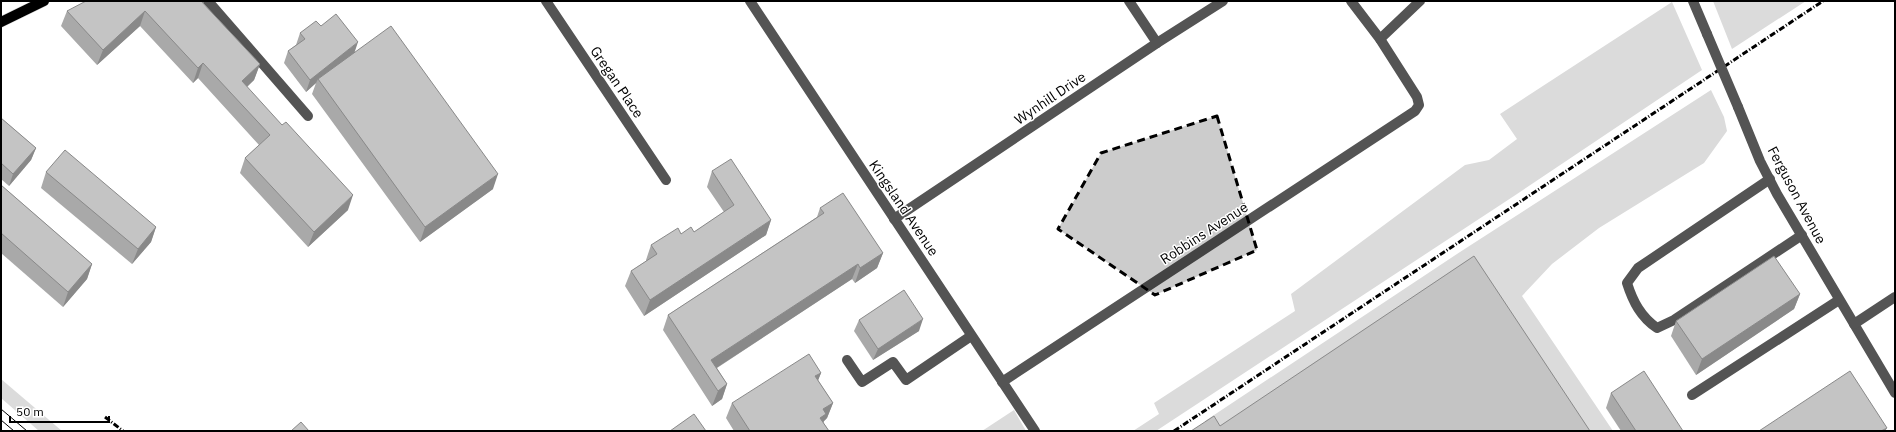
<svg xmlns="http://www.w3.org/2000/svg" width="1896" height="432" font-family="'IBM Plex Sans',sans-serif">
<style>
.green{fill:#dbdbdb}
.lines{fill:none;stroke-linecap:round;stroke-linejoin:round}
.major-casing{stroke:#dbdbdb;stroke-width:11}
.minor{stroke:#545454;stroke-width:10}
.major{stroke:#000;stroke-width:10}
.tram{stroke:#000;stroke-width:1}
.rail{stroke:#000;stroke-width:3;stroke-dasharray:6 2 1 2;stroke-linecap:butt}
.minor-bridge{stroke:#545454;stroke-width:10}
.wall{fill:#a9a9a9}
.shaded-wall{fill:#898989}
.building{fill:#c4c4c4;stroke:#898989}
.marked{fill:#000;fill-opacity:0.2;stroke:#000;stroke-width:3;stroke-dasharray:8 5;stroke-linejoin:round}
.labels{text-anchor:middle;stroke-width:3;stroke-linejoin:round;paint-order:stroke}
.street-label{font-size:14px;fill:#000;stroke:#fff}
</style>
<rect width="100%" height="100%" fill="#fff"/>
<g class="green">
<polygon points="1713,1 1806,1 1732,49"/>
<polygon points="1672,2 1702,70 1514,196 1156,431 1133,431 1159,414 1154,403 1295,311 1291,294 1465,165 1489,160 1517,139 1500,114"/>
<polygon points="1711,90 1724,117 1727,131 1704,163 1599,228 1552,264 1522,296 1613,431 1211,431 1205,421 1460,252"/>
<polygon points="1,379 62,431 39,431 1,398"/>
<polygon points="1014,410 1026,431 982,431"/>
</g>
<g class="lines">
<g class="major-casing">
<polyline id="major" points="1,22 44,1"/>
</g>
<g class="minor">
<polyline points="208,1 308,116"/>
<polyline points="546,1 666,180"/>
<polyline points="750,1 1035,431"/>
<polyline points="1129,1 1157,43"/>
<polyline points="1693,1 1707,34"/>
<polyline points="1380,39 1420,1"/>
<polyline points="1738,107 1760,161 1777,194 1895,393"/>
<path d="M1770,179L1638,268L1627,283C1633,302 1641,317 1657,328L1674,320L1802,235"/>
<polyline points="894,219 1157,43 1223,1"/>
<polyline points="1854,324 1895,297"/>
<polyline points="847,360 862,382 893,362 906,380 971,336"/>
<polyline points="1002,382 1415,111 1419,105 1417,97 1380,39 1351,1"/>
<polyline points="1692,395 1839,300"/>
</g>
<use href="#major" class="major"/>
<g class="tram">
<polyline points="1,409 27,431"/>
<polyline points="1,420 14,431"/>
</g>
<g class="rail">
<polyline points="105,417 123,431"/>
<polyline points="1174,431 1823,1"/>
</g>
<polyline class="minor-bridge" points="1707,34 1738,107"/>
</g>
<g class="wall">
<polygon points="201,1 260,64 254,80 247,87 348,210 308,247 240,173 245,158 259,145 198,78 193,83 140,26 97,65 61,26 67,11"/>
<polygon points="321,26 354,52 493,189 420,242 312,94 316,83 306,92 284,63 288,51 296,45 300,33"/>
<polygon points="1,118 36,148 31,160 9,186 1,179"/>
<polygon points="712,171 771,220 766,235 644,316 625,286 631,271 646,261 646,260 651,245 694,232 724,212 707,187"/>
<polygon points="46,172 156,227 151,242 132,264 41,188"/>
<polygon points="1,185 92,264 87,279 63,307 1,253"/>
<polygon points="820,208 883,253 877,268 855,283 852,279 717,368 727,384 722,399 712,406 663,330 668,315 817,217"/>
<polygon points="1800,294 1794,309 1696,375 1671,336 1676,321"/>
<polygon points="859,320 919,331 873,360 854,331"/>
<polygon points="821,373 818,380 833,403 827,418 823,422 829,431 734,431 726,418 732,403"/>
<polygon points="1611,393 1683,431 1621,431 1606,408"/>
</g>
<g class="shaded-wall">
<polygon points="145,11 140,26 97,65 103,50"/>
<polygon points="358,42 354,54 318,79 316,83 306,92 310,80"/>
<polygon points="203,63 198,78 193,83 198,68"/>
<polygon points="260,64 254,80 236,97 242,81"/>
<polygon points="36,148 31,160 9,186 13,174"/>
<polygon points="498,174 493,189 420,242 425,227"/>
<polygon points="353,195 348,210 308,247 314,232"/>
<polygon points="771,220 766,235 644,316 650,300"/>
<polygon points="156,227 151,242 132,264 138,249"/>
<polygon points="883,253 877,268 855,283 860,268"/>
<polygon points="92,264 87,279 63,307 68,292"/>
<polygon points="858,264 852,279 707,374 711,360"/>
<polygon points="1800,294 1794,309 1696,375 1702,359"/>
<polygon points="923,319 919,331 873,360 878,349"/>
<polygon points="821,373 815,388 815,376"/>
<polygon points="727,384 722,399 712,406 718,391"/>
<polygon points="833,403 827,418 824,421 821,429 815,431 823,409"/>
<polygon points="1887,428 1885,431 1881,431"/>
</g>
<g class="building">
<polygon points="86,1 201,1 260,64 242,81 282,125 286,122 353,195 314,232 245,158 270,135 203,63 198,68 145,11 103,50 67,11"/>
<polygon points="336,14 358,42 310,80 288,51 305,39 300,33 316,21 321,26"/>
<polygon points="391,26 498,174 425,227 318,79"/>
<polygon points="1,118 36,148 13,174 1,163"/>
<polygon points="65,150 156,227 138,249 46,172"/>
<polygon points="731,159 771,220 650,300 631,271 657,254 651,245 678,228 681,234 691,227 694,232 734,205 712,171"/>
<polygon points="1,185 92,264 68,292 1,233"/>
<polygon points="843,193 883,253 860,268 858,264 711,360 727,384 718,391 668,315 824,213 820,208"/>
<polygon points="1474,256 1590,431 1191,431 1214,416 1220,426"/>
<polygon points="1774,256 1800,294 1702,359 1676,321"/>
<polygon points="904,290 923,319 878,349 859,320"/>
<polygon points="809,354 821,373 815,376 833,403 823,409 826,414 820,418 829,431 750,431 732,403"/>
<polygon points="1644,371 1683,431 1636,431 1611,393"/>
<polygon points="1850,371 1887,428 1881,431 1759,431"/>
<polygon points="694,414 706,431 670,431"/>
<polygon points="301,422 309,431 291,431"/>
</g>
<path class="marked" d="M1217,116L1257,250L1155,295L1058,229L1101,153Z"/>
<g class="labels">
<g class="street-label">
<text transform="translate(617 82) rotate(56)" y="5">Gregan Place</text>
<text transform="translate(1050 98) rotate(-34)" y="5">Wynhill Drive</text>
<text transform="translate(1797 195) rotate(62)" y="5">Ferguson Avenue</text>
<text transform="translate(904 208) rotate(56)" y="5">Kingsland Avenue</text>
<text transform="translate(1204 233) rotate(-33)" y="5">Robbins Avenue</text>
</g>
</g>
<rect width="1896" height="432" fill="none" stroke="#000000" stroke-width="4"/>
<path d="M10 416v6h99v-6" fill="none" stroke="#000000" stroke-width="2"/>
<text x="16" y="416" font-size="12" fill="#000000" stroke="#ffffff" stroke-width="3" paint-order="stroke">50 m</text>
</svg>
